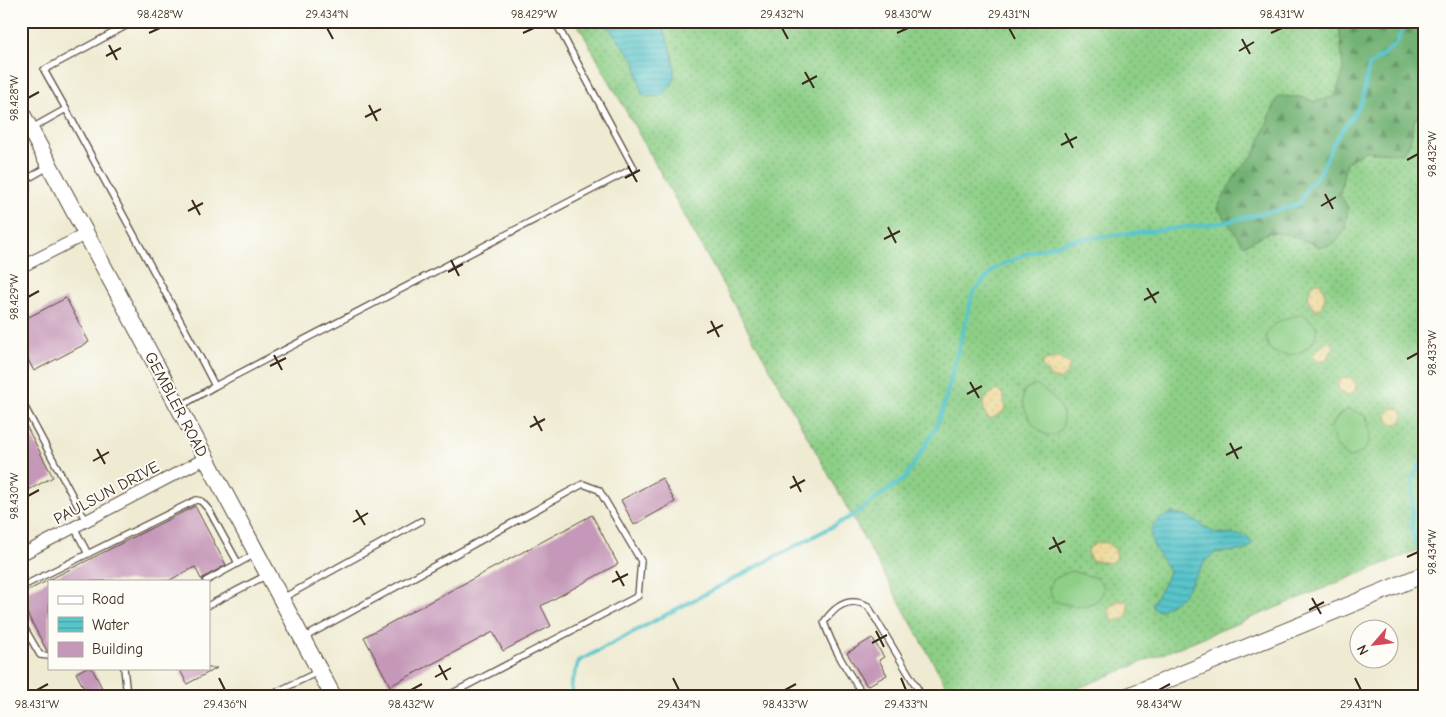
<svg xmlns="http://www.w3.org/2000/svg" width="1446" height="717" font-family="'Comic Neue',sans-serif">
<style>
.grass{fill:url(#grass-dots);stroke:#647c52}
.forest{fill:url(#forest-firs);stroke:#566e49}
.sand{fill:url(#sand-dots);stroke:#94825e}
.pitch{fill:#8dcf87;stroke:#647c52}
.water{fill:url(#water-rules);stroke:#4a7874}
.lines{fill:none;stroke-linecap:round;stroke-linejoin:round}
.stream{stroke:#58c5cb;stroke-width:4}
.building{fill:#c597b8}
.service-casing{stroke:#564739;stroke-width:8}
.minor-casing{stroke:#564739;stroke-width:13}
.secondary-casing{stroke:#564739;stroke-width:18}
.service{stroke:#fff;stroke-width:5.5}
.minor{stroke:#fff;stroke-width:11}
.secondary{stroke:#fff;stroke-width:16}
.ticks{fill:none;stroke:#3b2a1e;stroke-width:2}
.labels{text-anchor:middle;stroke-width:4;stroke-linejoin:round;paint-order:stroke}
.street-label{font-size:16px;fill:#3b2a1e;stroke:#fdfcf7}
.neatline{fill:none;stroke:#3b2a1e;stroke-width:2}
.ticks-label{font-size:12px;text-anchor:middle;fill:#3b2a1e}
</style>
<defs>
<pattern id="grass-dots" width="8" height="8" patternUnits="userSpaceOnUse" patternTransform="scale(1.25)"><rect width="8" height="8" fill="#8dcf87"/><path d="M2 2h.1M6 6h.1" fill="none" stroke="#74a86e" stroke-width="1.8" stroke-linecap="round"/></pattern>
<pattern id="forest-firs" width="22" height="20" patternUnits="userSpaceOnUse" patternTransform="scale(1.25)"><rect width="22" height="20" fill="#72b274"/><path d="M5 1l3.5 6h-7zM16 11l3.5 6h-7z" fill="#5f915f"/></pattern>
<pattern id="sand-dots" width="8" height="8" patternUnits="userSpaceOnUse" patternTransform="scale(1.25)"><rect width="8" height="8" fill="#eeda9e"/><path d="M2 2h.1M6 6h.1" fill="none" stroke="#cdbb88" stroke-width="1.8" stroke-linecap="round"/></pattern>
<pattern id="water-rules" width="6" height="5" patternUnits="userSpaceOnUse" patternTransform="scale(1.25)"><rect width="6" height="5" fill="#58c5cb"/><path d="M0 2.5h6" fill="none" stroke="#4aa0a4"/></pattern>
</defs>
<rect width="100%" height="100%" fill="#fdfcf7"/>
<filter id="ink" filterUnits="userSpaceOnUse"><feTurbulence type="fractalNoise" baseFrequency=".02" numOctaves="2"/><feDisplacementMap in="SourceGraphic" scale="10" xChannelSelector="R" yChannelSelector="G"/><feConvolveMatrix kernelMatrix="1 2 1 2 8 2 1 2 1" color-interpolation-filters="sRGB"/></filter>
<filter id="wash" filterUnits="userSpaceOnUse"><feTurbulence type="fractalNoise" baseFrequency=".0096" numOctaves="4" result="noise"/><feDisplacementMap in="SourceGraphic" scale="20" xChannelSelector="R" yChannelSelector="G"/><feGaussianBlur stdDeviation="1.12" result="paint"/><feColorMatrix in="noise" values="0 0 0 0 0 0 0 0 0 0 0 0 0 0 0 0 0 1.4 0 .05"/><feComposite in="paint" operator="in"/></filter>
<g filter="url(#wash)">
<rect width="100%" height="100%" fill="#efebd3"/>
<polygon class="grass" points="576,21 1425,21 1425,547 1059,696 952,696"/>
<polygon class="forest" points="1339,21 1425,21 1425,112 1415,118 1410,143 1402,154 1365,151 1346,163 1340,194 1348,208 1345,231 1335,244 1321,247 1286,234 1268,233 1244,245 1217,208 1238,171 1255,153 1278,96 1301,97 1315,102 1335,96 1343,72"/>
<g class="sand">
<path d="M1316,282L1319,283C1327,291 1326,300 1320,309L1316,310C1305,303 1307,290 1316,282Z"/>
<polygon points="1327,342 1330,342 1334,347 1325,361 1315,361 1313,354"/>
<polygon points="1057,358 1067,362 1070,366 1067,373 1060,380 1051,377 1041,365 1046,360"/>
<circle cx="1347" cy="386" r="9"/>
<path d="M996,390L1003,394L1005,404L1004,411L991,419L987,417C980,404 984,397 996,390Z"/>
<circle cx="1395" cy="416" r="8"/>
<polygon points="1105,542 1115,549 1117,558 1110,563 1091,560 1088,553 1089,548 1097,543"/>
<path d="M1118,601H1127C1131,612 1126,623 1112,620L1109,612V608Z"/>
</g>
<g class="pitch">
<path d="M1304,315L1316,325C1322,356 1266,368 1266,336C1272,321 1289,316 1304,315Z"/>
<path d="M1036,385C1087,412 1056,461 1030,419C1024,409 1021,400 1025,389Z"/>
<path d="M1349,409L1366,416C1373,437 1372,451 1348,458L1336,445L1330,428L1340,414Z"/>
<path d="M1071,571L1097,578L1104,587C1102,610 1068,608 1053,600L1049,590L1052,580Z"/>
</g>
<g class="water">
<path d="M603,21H660C667,40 686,78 665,92C658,98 651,97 642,94L635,61Z"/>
<path d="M1172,513L1189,517L1215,533L1247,536L1252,543L1247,550L1215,553L1206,560L1182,597L1160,611L1154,609L1152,604L1165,582L1169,571C1155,548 1135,527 1172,513Z"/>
</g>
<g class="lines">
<g class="stream">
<polyline points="1421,554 1412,532 1413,478 1425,456"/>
<polyline points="573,696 571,685 579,661 852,516 905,478 934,431 943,408 973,293 995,268 1028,253 1072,240 1221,223 1282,209 1300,203 1308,186 1320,174 1334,142 1362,102 1369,66 1396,44 1403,28 1403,21"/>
</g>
</g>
<g id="blocks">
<g class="building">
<polygon points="66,298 89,342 34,371 21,346 21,321"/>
<polygon points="21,416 53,477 21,494"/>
<polygon points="662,478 675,502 634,525 621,500"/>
<polygon points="195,506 226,565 201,579 195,567 168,581 49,581 49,651 47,651 21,602 21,594"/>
<polygon points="592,515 618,564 541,606 551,626 503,651 493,632 390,686 364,637"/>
<polygon points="872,638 884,657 879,660 887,675 867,686 847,653"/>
<polygon points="85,668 92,668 106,696 88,696 76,673"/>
<polygon points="179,668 217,668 187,684"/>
</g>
</g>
</g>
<g filter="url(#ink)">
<use href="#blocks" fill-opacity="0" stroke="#564739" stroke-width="1"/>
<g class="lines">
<g class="service-casing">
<g id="service">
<polyline points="66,109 44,70 135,21"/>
<polyline points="32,128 66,109 201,359 215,386 181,406"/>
<polyline points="21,176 27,179 48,167"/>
<polyline points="21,181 27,179 26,200 21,203"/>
<polyline points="21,219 26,217 26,200"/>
<polyline points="21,240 25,238 26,217"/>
<polyline points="215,386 634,168 555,21"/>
<polyline points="21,400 86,521"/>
<polyline points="74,527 88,554"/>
<polyline points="206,581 255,554"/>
<polyline points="21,587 196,500 201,501 209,510 238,563"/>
<polyline points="283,598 421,521"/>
<polyline points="209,605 267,575"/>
<polyline points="21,622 40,655 49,656"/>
<polyline points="305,637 583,484 599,490 641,561 638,596 447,696"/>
<polyline points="124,668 127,696"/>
<polyline points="268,696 318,672"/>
<path d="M864,696C848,672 833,649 824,622C835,606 849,596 868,606L922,696"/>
</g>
</g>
<g class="minor-casing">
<g id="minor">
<polyline points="21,267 86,234"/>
<polyline points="21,555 206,458"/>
</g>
</g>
<g class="secondary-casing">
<g id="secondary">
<polyline points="21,112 333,696"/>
<polyline points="1128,696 1425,574"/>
</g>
</g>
<use href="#service" class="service"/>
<use href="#minor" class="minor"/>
<use href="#secondary" class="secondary"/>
</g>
</g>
<path class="ticks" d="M327,28L333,39M782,28L788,39M1009,28L1015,39M149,33L160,28M523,33L534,28M897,33L908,28M1271,33L1282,28M1242,39L1250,54M109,45L117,60M1239,51L1254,42M106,56L121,48M805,72L814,88M802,84L817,76M28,98L39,92M369,105L377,121M365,117L381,109M1065,133L1073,148M1061,145L1077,137M1407,160L1418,154M628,166L637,182M625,178L640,170M1325,194L1333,209M192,200L200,215M1321,206L1336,197M188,211L203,203M888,227L896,243M884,239L900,231M451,260L459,276M448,272L463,264M1147,288L1156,303M28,297L39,291M1144,300L1159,292M711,321L719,337M707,333L723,325M274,355L282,370M1407,359L1418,353M270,366L286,358M970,382L979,398M967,394L982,386M534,416L542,431M530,427L545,419M1230,443L1238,459M97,449L105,464M1226,455L1242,447M93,461L109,452M793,476L801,492M790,488L805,480M28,496L39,490M356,510L365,525M353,522L368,513M1053,537L1061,553M1049,549L1065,541M1407,557L1418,552M616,571L624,586M612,582L628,574M1312,598L1321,614M1309,610L1324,602M876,631L884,647M872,643L887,635M439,665L447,680M435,677L451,668M219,678L225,690M673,678L679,690M901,678L906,690M1355,678L1361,690M37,690L48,684M411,690L422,684M785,690L796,684M1159,690L1170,684"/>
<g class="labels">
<g class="street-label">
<text transform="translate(177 404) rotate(62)" y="6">GEMBLER ROAD</text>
<text transform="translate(106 492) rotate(-28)" y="6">PAULSUN DRIVE</text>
</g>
</g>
<rect width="1446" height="717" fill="none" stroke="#fdfcf7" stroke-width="55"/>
<rect x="48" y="580" width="162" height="90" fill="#fdfcf7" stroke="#afa8a0"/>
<rect x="58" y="596" width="25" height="8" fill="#ffffff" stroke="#afa8a0"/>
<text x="92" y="604" font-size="15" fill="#3b2a1e">Road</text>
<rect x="58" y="617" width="25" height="15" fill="url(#water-rules)" stroke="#afa8a0"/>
<text x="92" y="630" font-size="15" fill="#3b2a1e">Water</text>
<rect x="58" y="642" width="25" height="15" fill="#c597b8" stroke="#afa8a0"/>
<text x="92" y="654" font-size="15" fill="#3b2a1e">Building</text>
<g transform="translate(1374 644) rotate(242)"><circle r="24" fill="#fdfcf7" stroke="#afa8a0"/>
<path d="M0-4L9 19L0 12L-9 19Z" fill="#d1495b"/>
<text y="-8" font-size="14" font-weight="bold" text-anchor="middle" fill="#3b2a1e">N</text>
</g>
<rect x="28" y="28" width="1390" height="662" class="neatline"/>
<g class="ticks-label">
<text x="160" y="18">98.428°W</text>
<text x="327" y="18">29.434°N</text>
<text x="534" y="18">98.429°W</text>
<text x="782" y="18">29.432°N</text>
<text x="908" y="18">98.430°W</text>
<text x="1009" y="18">29.431°N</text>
<text x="1282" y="18">98.431°W</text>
<text transform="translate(14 98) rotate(-90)" y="4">98.428°W</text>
<text transform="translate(1432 154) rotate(-90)" y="4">98.432°W</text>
<text transform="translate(14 297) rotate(-90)" y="4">98.429°W</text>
<text transform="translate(1432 353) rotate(-90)" y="4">98.433°W</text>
<text transform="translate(14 496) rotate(-90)" y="4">98.430°W</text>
<text transform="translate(1432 552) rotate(-90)" y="4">98.434°W</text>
<text x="37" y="708">98.431°W</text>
<text x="225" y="708">29.436°N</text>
<text x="411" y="708">98.432°W</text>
<text x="679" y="708">29.434°N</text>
<text x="785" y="708">98.433°W</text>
<text x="906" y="708">29.433°N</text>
<text x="1159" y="708">98.434°W</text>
<text x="1361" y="708">29.431°N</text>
</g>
</svg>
